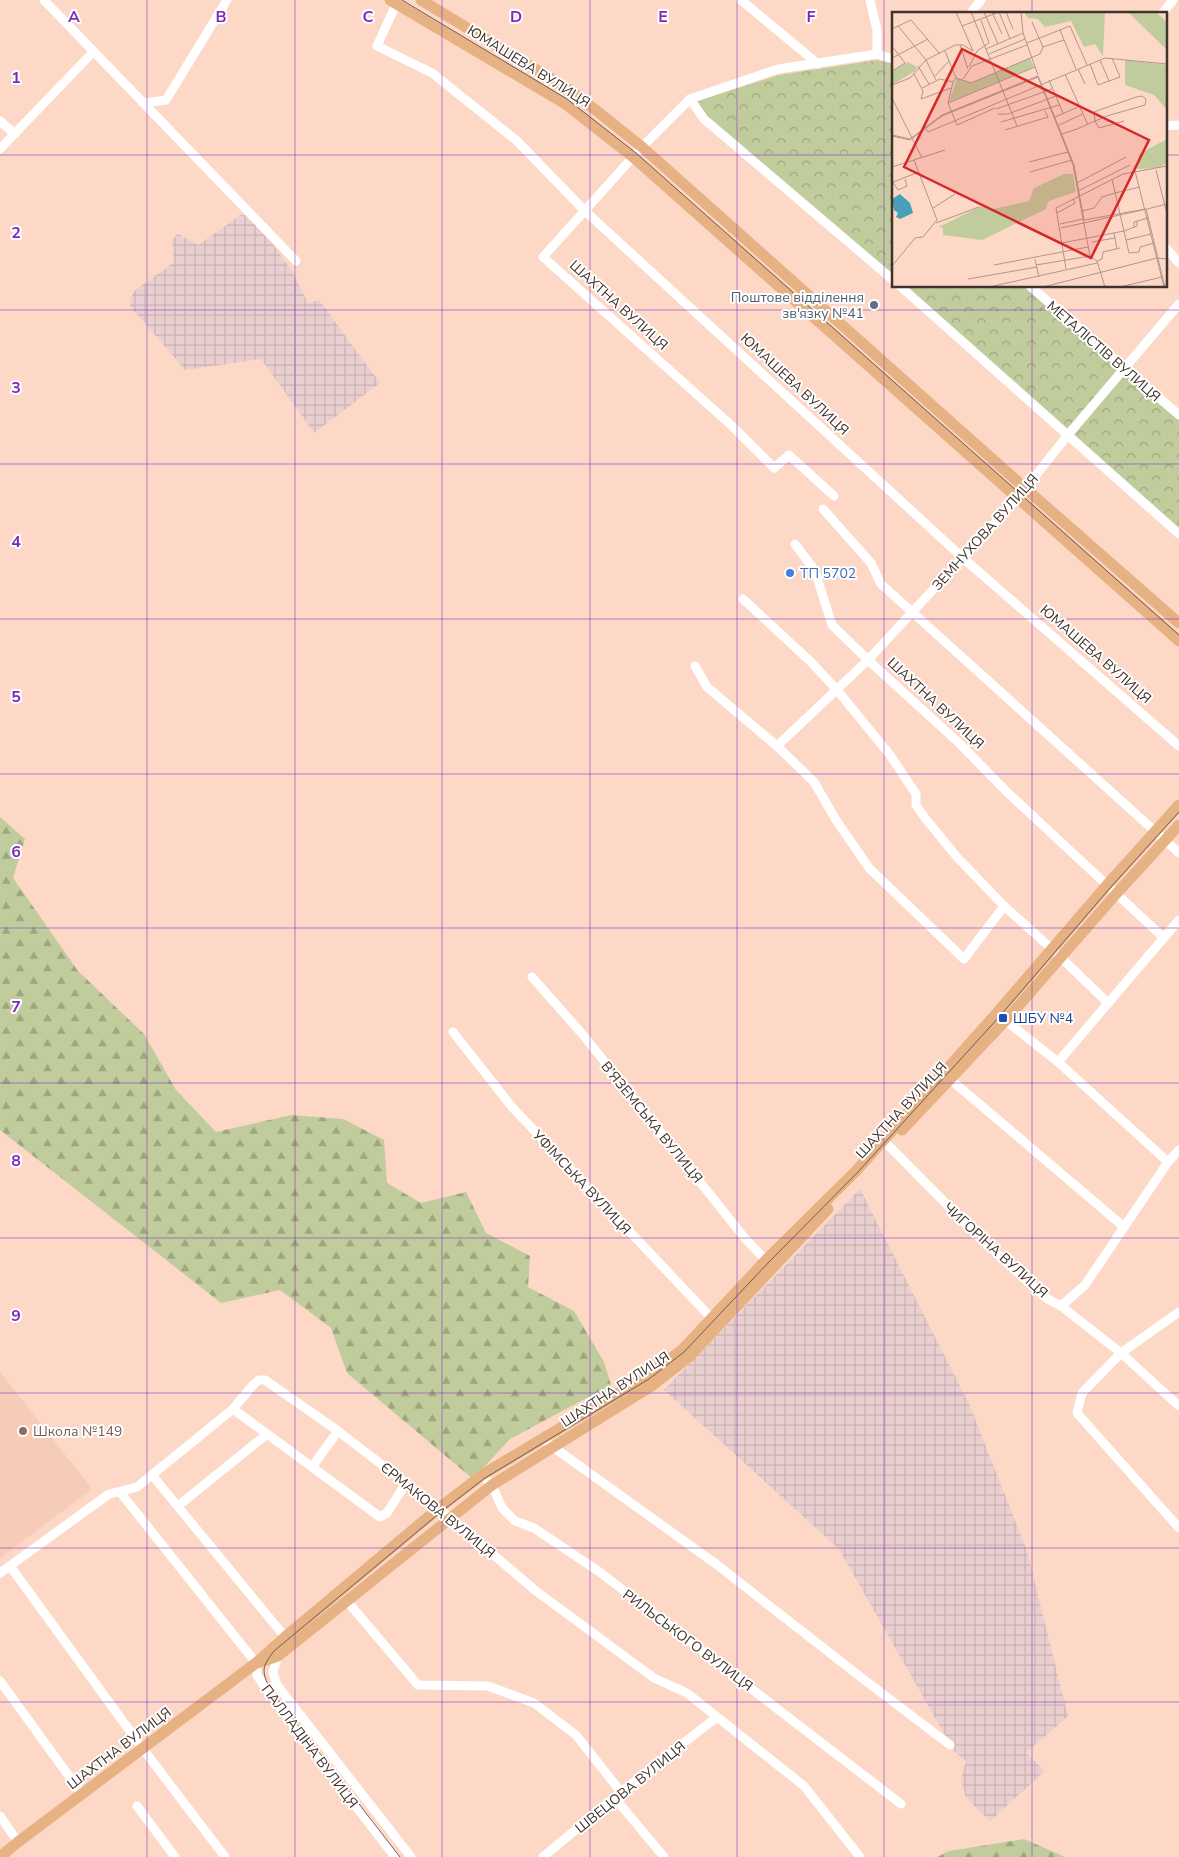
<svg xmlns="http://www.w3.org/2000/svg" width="1179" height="1857" font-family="'Nunito Sans',sans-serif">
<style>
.built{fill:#f6cbb7}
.industrial{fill:url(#industrial-grid)}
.forest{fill:url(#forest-firs)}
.park{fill:url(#park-crowns)}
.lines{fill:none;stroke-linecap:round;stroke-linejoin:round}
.minor{stroke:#fff;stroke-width:9}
.major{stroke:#e6b283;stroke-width:11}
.tram{stroke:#725d54;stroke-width:1}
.grid{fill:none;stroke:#7b2cbf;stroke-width:1;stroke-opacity:0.55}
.service-dot{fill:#5c6f8a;stroke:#fff;stroke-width:2}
.shop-dot{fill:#3f7fe0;stroke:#fff;stroke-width:2}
.transit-dot{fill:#1a4fb4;stroke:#fff;stroke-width:2}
.education-dot{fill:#8d6e63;stroke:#fff;stroke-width:2}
.labels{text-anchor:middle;stroke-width:4;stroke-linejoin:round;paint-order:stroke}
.street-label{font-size:14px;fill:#41322c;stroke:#fff}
.service-label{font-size:14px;fill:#4e5e75;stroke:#fff;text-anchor:end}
.shop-label{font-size:14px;fill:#366cbe;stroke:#fff;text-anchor:start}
.transit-label{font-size:14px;fill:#164399;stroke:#fff;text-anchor:start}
.education-label{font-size:14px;fill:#785e54;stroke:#fff;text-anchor:start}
.inset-road{fill:none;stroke:#b29689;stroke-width:1}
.view{fill:#d62828;fill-opacity:0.15;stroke:#d62828;stroke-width:2.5}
.inset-edge{fill:none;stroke:#41322c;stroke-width:2.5}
.grid-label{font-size:16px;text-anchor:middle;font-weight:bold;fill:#7b2cbf;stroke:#fff;stroke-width:4;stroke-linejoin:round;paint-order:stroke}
</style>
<defs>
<pattern id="industrial-grid" width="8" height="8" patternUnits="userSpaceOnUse" patternTransform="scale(1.25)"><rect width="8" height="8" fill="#eacfd0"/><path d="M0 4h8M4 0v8" fill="none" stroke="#cab2b3"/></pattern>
<pattern id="forest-firs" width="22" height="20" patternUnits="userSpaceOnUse" patternTransform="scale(1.25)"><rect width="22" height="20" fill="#c1cc9c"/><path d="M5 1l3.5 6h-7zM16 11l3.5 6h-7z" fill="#9ea67f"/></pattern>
<pattern id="park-crowns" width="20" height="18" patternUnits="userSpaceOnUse" patternTransform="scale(1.25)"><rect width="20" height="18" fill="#c1cc9c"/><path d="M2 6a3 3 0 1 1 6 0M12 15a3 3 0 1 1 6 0" fill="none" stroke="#9ea67f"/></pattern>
</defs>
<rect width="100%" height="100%" fill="#fdd8c7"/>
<polygon class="built" points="0,1372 92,1489 0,1558"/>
<g class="industrial">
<polygon points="241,215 255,216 284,261 291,269 308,303 319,300 380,383 314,433 261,359 185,370 130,306 133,292 174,262 172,239 178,234 198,245"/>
<polygon points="860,1189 970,1406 1027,1551 1068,1716 1026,1753 1045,1771 990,1821 966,1798 961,1779 966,1761 954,1751 839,1549 664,1390"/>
</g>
<g class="forest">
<polygon points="0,817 25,839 13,878 78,971 144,1034 176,1090 216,1132 291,1115 343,1119 384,1140 387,1183 421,1203 466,1192 486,1233 530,1256 528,1287 574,1311 604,1362 611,1385 510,1439 473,1479 347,1373 331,1328 280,1290 221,1303 0,1130"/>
<polygon points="1024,1839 1065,1857 937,1857 949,1851"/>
</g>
<g class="park">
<polygon points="877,60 893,64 893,274 708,117 697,101 779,75"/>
<polygon points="906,286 1024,286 1179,420 1179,528"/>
</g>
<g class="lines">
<g class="minor">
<polyline points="44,0 296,261"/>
<polyline points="398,0 377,46 432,73 516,140 585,211 963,558 1179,746"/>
<polyline points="741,0 818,64"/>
<polyline points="870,0 877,30 877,54"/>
<polyline points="970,14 981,0"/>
<polyline points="1162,14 1173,0"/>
<polyline points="690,99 704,119 893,280"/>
<polyline points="145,103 166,100 227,0"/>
<polyline points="0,121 15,134"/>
<polyline points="1165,126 1179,125"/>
<polyline points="0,149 93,52"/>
<polyline points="1165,247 1179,263"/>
<polyline points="900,286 1179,534"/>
<polyline points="1030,286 1179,415"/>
<polyline points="834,496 789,455 774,468 731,425 543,257 642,147 690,99 778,69 877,54 893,59"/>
<polyline points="823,509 871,563 881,584 1179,853"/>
<polyline points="795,544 815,571 832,625 868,660 959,743 1008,793 1164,938"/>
<polyline points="743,599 811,662 837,690 890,755 916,794 916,805 925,818 957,857 1004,906 1052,949 1108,1003"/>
<polyline points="695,666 707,687 777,746 814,782 836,820 869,868 964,959 1004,906"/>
<polyline points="777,746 868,660 1017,499 1067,436 1179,304"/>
<polyline points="532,977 584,1036 743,1236 769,1264"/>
<polyline points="1001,1017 1058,1062 1168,1162"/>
<polyline points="453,1032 512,1107 716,1323"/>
<polyline points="1058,1062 1179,920"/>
<polyline points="950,1079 1124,1227"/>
<polyline points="883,1140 983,1241 1046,1298 1061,1306 1121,1353 1179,1406"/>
<polyline points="1061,1306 1085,1285 1168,1162 1179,1150"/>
<polyline points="1179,1312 1121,1353 1082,1393 1077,1413 1179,1528"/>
<polyline points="233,1409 380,1517 387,1513 406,1483"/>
<polyline points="542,1439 716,1564 858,1675 950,1745"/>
<polyline points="312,1467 338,1431"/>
<polyline points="152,1475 285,1637"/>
<polyline points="482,1475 492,1485 502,1508 515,1521 534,1528 601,1573 901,1804"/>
<polyline points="120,1492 256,1663 257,1675 268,1692 395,1857"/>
<polyline points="178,1506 267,1434"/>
<polyline points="10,1566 143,1749 225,1857"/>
<polyline points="0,1573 109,1494 137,1487 233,1409 254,1384 259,1380 265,1380 338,1431 442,1511 536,1591 654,1678 687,1693 804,1786 860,1857"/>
<polyline points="347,1601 418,1685 488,1686 534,1703 576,1735 621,1792"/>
<polyline points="278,1656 273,1672 277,1685 411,1857"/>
<polyline points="0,1681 82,1794"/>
<polyline points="615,1798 664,1857"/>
<polyline points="137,1806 175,1857"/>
<polyline points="0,1816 18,1842"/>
<polyline points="543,1857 621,1792 717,1717"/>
</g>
<g class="major">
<polyline points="390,0 564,103 633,157 1179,641"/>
<polyline points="421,0 573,92 642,147 1026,489 1179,623"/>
<polyline points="902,1130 1006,1020 1116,894 1179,825"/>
<polyline points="257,1663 278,1656 492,1485 653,1385 689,1357 828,1209"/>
<polyline points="0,1857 18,1842 256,1663 285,1637 439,1508 482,1475 647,1376 682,1350 766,1260 856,1171 996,1014 1107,885 1179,805"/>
</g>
<g class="tram">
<polyline points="402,0 567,99 636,153 1179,635"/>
<path d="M400,1857L270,1689C261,1670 262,1667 274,1651L442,1511L485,1478L649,1379L684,1352L768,1263L857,1173L1000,1016L1110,888L1179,812"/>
</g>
</g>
<path class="grid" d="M147,0V1857M295,0V1857M442,0V1857M590,0V1857M737,0V1857M884,0V1857M1032,0V14M0,155H893M1165,155H1179M1032,286V1857M0,310H1179M0,464H1179M0,619H1179M0,774H1179M0,928H1179M0,1083H1179M0,1238H1179M0,1393H1179M0,1548H1179M0,1702H1179"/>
<circle class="service-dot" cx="874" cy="305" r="5"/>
<circle class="shop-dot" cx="790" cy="573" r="5"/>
<rect class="transit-dot" x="998" y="1013" width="10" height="10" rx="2.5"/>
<circle class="education-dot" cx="23" cy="1431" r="5"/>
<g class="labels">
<g class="street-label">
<text transform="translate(529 66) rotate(32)" y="5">ЮМАШЕВА ВУЛИЦЯ</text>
<text transform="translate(619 305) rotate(42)" y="5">ШАХТНА ВУЛИЦЯ</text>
<text transform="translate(1104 351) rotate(41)" y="5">МЕТАЛІСТІВ ВУЛИЦЯ</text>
<text transform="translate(795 384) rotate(43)" y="5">ЮМАШЕВА ВУЛИЦЯ</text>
<text transform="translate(985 532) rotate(-48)" y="5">ЗЕМНУХОВА ВУЛИЦЯ</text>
<text transform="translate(1096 654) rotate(41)" y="5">ЮМАШЕВА ВУЛИЦЯ</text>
<text transform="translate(936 703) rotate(43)" y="5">ШАХТНА ВУЛИЦЯ</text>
<text transform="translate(901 1110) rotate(-47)" y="5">ШАХТНА ВУЛИЦЯ</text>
<text transform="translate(652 1122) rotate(51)" y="5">В’ЯЗЕМСЬКА ВУЛИЦЯ</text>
<text transform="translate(582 1182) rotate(47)" y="5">УФІМСЬКА ВУЛИЦЯ</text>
<text transform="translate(996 1250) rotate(42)" y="5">ЧИГОРІНА ВУЛИЦЯ</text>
<text transform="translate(615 1389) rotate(-33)" y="5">ШАХТНА ВУЛИЦЯ</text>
<text transform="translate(438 1510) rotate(39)" y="5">ЄРМАКОВА ВУЛИЦЯ</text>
<text transform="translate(688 1640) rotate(37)" y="5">РИЛЬСЬКОГО ВУЛИЦЯ</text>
<text transform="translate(310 1746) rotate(53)" y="5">ПАЛЛАДІНА ВУЛИЦЯ</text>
<text transform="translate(119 1748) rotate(-37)" y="5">ШАХТНА ВУЛИЦЯ</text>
<text transform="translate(630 1787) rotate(-39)" y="5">ШВЕЦОВА ВУЛИЦЯ</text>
</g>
<g class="service-label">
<text x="864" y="302">Поштове відділення<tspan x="864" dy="16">зв'язку №41</tspan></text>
</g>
<g class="shop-label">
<text x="800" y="578">ТП 5702</text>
</g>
<g class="transit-label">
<text x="1013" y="1023">ШБУ №4</text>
</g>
<g class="education-label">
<text x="33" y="1436">Школа №149</text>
</g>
</g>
<g transform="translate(892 12)">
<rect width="275" height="275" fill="#fdd8c7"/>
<path d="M132,0H213L211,44L203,32L192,35L179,9L153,15L146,7L136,6Z" fill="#c1cc9c"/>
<path d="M275,127V151L266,156L245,157L247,142ZM172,162H181L184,180L162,187L156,190L154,197L90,228L51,223V216L47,215L89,194L101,197L137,189L142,176Z" fill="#c1cc9c"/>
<path d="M236,0H264L275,10V38ZM233,48L275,53V98L262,83L233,73ZM16,50L25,55L23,59L0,73V59Z" fill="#c1cc9c"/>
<path d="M138,46L142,55L57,90L65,66L80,71Z" fill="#c1cc9c"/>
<path d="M8,182L18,191L21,201L8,207L4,205L6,201L2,198L0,187Z" fill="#489fb9"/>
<path class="inset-road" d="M64,0L81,39M79,0L125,114M92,0L106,32M100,0L110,22M107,0L118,27M114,0L121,17M129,0L131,21L146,63M140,10L151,35L172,28M6,14L34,48L44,68M70,14L107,0M0,17L19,8L48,42M168,18L184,57M135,31L178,14L195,53M68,33L76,57M0,34L13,51L0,59M94,37L131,21M53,39L64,66M97,42L133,27M0,46L36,27M208,48L217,69M198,52L206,73L228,65L220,46M26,54L37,72M77,55L85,39L97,31L89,8M186,57L193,72M22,62L31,79L29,87L59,76M173,62L196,113M43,64L57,49M71,67L80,54L135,33M157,68L171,101M0,73L18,66L34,48L63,33H71L81,39M30,76L48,67L61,70M0,86L30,146M56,91L143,55M103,96L65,113L56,91L61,70L64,66L79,71L148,42L151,35M104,97L160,77M106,102H116L164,84M163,105L186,95M109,110L167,93M167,113L191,102M31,114L36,120L213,46L275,52M113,118L156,105L153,99M170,122L185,117L203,109L215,104L253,93L254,87L250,84L244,85L202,100L203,109L207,116L232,109M0,123L18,127L50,103L146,64L182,153L192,208L254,197L273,275M0,124L18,128L50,104L146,65L181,153L198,244L205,249L213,275M137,150L176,140M0,155L53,138M264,158L275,202M243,159L272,275M138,160L180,148M220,167L237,241L247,240L248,235L262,231M0,169L6,178L15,174L13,167M1,170L27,160M185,171L234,145M186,179L238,153M223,181L248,175M41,196L63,182M255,197L275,192M190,199L202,196L210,185L223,181M165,201L183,191L181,187M44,211L87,195M168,212L191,207M169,216L255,197M242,216V210L256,206M232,219L245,214V209M222,221L225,237M234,228L259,222M200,230L223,226M170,231L232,219M143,247L147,265M205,249L210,247L211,240L228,236M102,253L196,235M144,253L198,244M0,254L23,226L31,225L45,208L22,148M174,257L164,196L231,162L275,154M76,267L145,255M97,275L205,251M151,275L265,246L275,247M228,275L270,265"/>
<path class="view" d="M70,37L257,128L199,246L12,155Z"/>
<rect width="275" height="275" class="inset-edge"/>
</g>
<g class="grid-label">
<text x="74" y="22">A</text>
<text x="221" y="22">B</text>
<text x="368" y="22">C</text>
<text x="516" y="22">D</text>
<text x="663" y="22">E</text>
<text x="811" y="22">F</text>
<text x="16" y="83">1</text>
<text x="16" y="238">2</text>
<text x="16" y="393">3</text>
<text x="16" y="547">4</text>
<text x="16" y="702">5</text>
<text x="16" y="857">6</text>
<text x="16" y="1012">7</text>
<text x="16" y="1166">8</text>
<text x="16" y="1321">9</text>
</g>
</svg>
